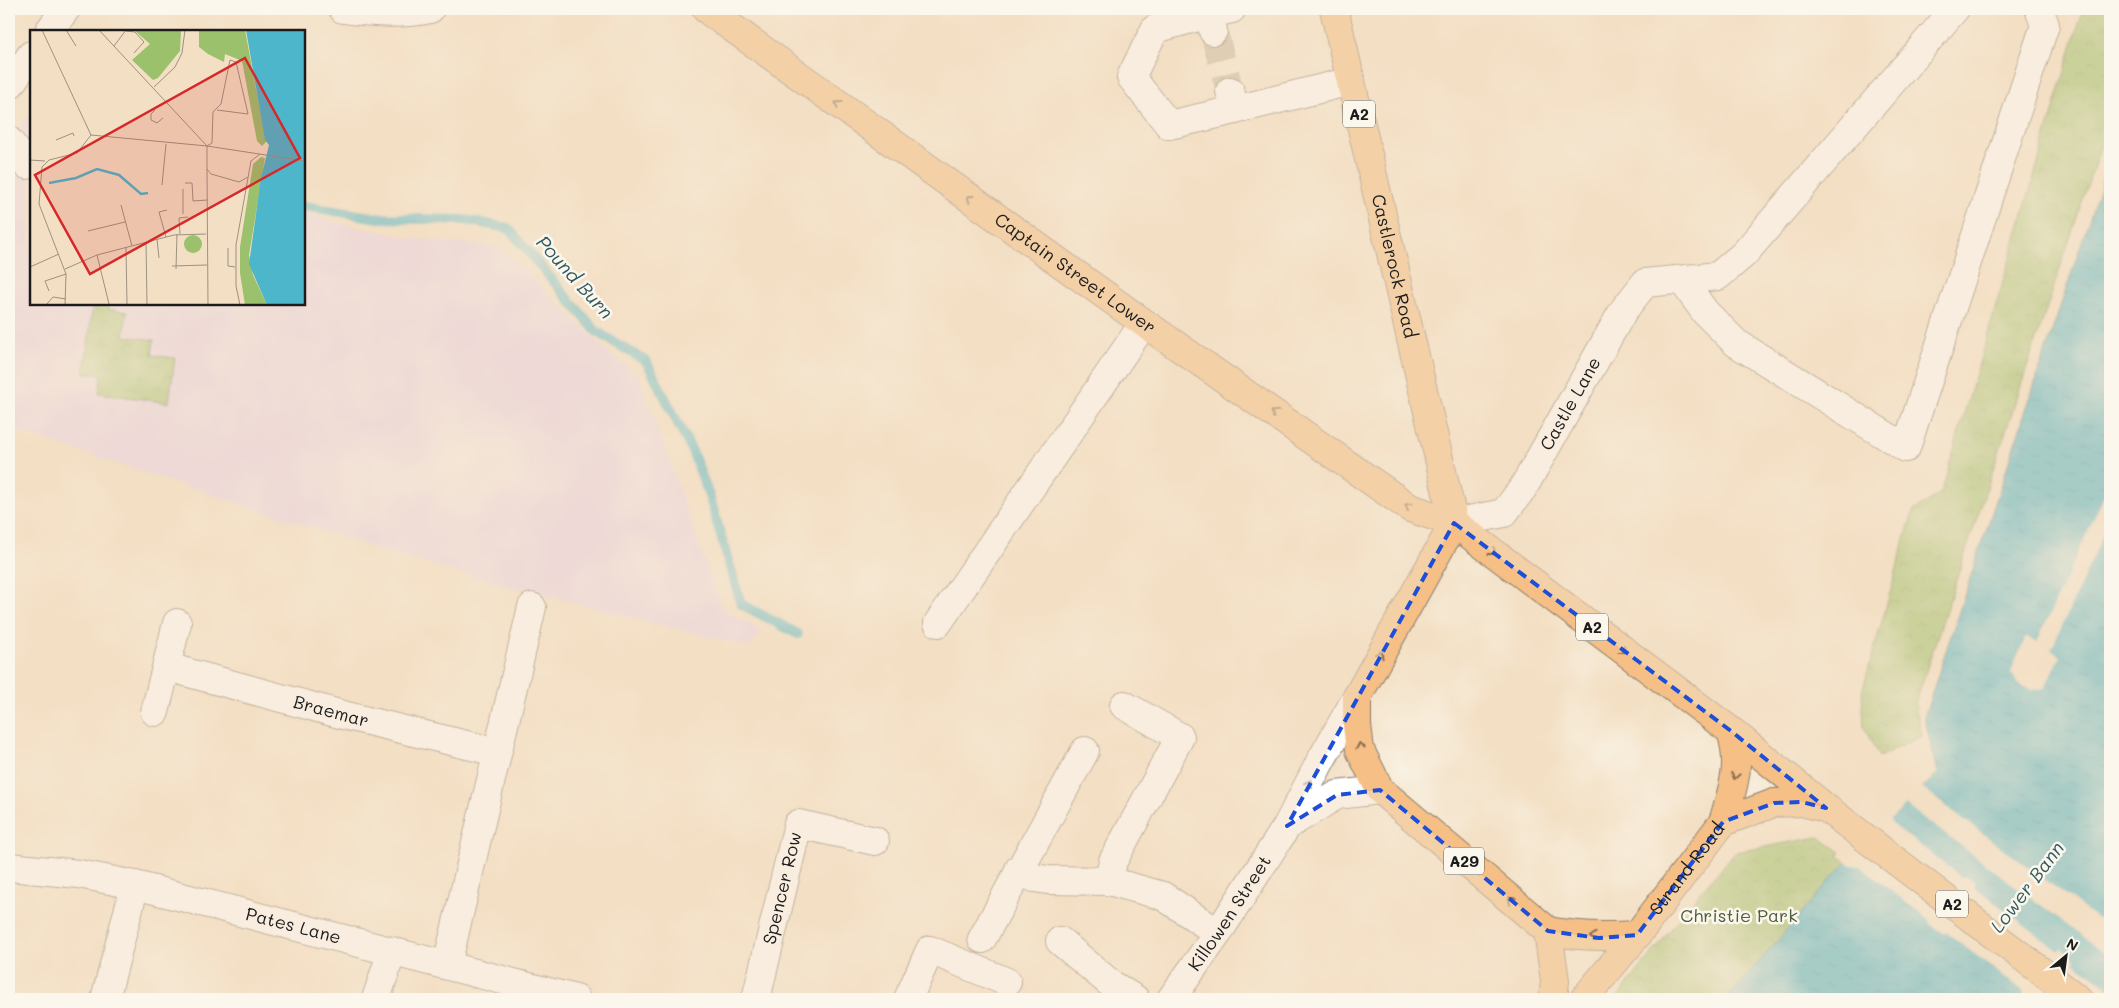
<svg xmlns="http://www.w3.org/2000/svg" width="2119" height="1008" font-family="Mali,sans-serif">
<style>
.built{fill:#e9d2ed}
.park{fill:url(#park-crowns);stroke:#5c6e44}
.water{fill:url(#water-ripples);stroke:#346974}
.pier{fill:#f3dfc3}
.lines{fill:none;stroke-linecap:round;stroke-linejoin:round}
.stream{stroke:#4db6cb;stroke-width:10}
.minor-tunnel{stroke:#c8b8a2;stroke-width:28;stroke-dasharray:28 14;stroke-linecap:butt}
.minor-casing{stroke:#887e70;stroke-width:30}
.major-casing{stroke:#887e70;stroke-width:30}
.minor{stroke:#fff;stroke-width:28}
.major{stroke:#f5bf86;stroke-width:28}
.oneway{stroke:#886e51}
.oneway2{stroke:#999}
.marked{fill:none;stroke:#1d4ed8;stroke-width:4;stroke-dasharray:10 6;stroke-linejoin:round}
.labels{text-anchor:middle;stroke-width:5;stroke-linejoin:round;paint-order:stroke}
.shield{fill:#fbf7ec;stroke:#5f5e5a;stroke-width:1}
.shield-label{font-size:16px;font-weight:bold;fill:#1c1c1c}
.street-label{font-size:18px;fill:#1c1c1c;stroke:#fbf7ec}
.park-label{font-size:18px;fill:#4f5e3c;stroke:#fbf7ec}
.water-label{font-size:19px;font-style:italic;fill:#305a62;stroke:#fbf7ec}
.inset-river{fill:none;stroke:#4db6cb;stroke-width:2.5}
.inset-road{fill:none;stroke:#9d9180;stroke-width:1}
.view{fill:#d62828;fill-opacity:0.15;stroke:#d62828;stroke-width:2.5}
.inset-edge{fill:none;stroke:#1c1c1c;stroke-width:2.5}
</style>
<defs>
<pattern id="park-crowns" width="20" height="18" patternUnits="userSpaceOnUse" patternTransform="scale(1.25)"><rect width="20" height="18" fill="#9cc16c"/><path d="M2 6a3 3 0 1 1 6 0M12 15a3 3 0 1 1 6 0" fill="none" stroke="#86a55d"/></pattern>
<pattern id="water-ripples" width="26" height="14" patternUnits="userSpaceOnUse" patternTransform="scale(1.25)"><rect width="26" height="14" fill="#4db6cb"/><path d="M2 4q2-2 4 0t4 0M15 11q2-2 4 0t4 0" fill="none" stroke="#3f93a4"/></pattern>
</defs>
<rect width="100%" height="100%" fill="#fbf7ec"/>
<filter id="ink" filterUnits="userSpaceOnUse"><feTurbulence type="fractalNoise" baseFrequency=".02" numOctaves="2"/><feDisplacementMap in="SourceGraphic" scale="10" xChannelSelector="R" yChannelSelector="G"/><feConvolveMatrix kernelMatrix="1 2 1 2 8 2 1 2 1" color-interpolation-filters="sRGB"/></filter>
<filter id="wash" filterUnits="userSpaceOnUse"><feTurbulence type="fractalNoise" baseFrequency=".0096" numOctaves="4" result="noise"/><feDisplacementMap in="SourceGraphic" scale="20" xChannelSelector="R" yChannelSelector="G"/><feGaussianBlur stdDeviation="1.12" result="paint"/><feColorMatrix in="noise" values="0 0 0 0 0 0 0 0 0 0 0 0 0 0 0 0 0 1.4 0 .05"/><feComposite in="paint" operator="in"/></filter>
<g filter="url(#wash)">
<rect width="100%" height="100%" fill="#f3dfc3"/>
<polygon class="built" points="27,115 31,116 31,304 304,304 304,213 351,226 413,239 500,247 611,355 638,374 722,609 762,631 749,647 523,590 402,557 9,428 9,144"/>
<g class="park">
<polygon points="2079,9 2110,9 2110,118 1915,704 1922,736 1879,757 1864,727 1862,692 1913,511 1941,493 2082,13"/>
<polygon points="93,304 108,304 108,309 127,312 124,336 154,340 152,355 175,358 169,403 99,393 101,375 84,373"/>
<polygon points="1819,837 1841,852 1838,856 1847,862 1727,999 1616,999 1702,890 1736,852"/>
</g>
<polygon class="water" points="2110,157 2110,999 1727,999 1836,873 1938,773 1924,717"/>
<g class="pier">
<polygon points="2110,483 2110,519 2051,650 2061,656 2044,688 2030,690 2017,682 2011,672 2026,637 2037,642"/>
<polygon points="1920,787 2110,928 2110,956 1906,805 1890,820 1892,824 1962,878 1964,876 1976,884 1974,887 2059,951 2061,948 2075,959 2074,962 2110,989 2110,999 2030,999 2024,994 2025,992 1946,932 1944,934 1929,923 1931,921 1860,866 1852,865 1845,861"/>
</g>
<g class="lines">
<polyline class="stream" points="304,206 378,218 465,220 508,228 596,331 647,362 692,451 709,495 741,604 798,634"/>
</g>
</g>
<g filter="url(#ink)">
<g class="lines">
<polyline class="minor-tunnel" points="1214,33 1230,91"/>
<g class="minor-casing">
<g id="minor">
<path d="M343,9C372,13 402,15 430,9"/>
<polyline points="1209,14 1155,29 1131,77 1169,125 1235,110"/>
<polyline points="49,31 66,9"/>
<polyline points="1213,31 1209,14 1232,9"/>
<polyline points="9,86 31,55"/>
<polyline points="1230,91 1235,110 1351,81"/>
<polyline points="9,141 27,165"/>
<polyline points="1682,280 1705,312 1736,343 1906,448 2045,25 2039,9"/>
<path id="s1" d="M1454,523L1504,513L1523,488L1623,311L1645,283L1718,276L1744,254L1955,9"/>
<polyline points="938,623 1144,323"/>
<path id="s2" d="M167,667L347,716L496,752"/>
<polyline points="1124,705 1180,737 1113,861 1109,881 1163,896 1218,933"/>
<polyline points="155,712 177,623"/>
<polyline points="1288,825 1337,795 1380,790"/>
<path id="s3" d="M9,867L79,874L135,885L576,999"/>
<polyline points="1019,869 1034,878 1048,880 1109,881"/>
<polyline points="982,939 1085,751"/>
<polyline points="1060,941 1111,984 1135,999"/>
<polyline points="447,965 532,607"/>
<polyline points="105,999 135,885"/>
<polyline points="376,999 392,951"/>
<path id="s4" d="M756,999L798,824L875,841"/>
<polyline points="908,999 930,950 1007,982"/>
<path id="s5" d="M1171,999L1218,933L1287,826L1320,762L1357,697"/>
</g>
</g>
<g class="major-casing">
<g id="major">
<path id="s6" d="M706,9L1144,323L1410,508L1454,523L1731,731L1826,808L2078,999"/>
<path id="s7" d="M1334,9L1454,523"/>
<path d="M1454,523L1357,697V725L1360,750L1380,790L1548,931C1579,937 1607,937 1637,935"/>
<path d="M1723,822C1733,787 1742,766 1731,731"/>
<polyline points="1548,931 1555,981 1553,999"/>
<path id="s8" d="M1584,999L1637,935L1723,822L1774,803L1802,802L1825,808"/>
</g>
</g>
<use href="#minor" class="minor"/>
<use href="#major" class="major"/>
</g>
<defs><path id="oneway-chevron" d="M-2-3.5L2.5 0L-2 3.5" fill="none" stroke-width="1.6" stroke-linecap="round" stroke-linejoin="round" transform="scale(1.25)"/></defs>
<g class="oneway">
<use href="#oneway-chevron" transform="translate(838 104) rotate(-144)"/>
<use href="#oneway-chevron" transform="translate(970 198) rotate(-144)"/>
<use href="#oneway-chevron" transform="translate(1274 413) rotate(-145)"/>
<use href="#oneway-chevron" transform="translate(1408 506) rotate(-151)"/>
<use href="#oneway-chevron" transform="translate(1493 552) rotate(37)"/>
<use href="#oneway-chevron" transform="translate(1623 650) rotate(37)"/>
<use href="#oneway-chevron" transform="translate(1380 654) rotate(-61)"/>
<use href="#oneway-chevron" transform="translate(1360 746) rotate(-101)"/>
<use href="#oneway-chevron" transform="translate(1735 776) rotate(100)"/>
<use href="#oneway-chevron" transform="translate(1511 900) rotate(-140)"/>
<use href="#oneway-chevron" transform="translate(1593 937) rotate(-177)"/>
</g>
<use class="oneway2" href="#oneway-chevron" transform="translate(1309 783) rotate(-63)"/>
</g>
<path d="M0 0H2119V1008H0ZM1454,523L1731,731L1826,808L1802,802L1774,803L1723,822L1637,935L1599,938L1548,931L1380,790L1337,795L1287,826Z" fill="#f3dfc3" fill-opacity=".55" fill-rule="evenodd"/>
<path class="marked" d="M1454,523L1731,731L1826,808L1802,802L1774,803L1723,822L1637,935L1599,938L1548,931L1380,790L1337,795L1287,826Z"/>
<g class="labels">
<g class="shield">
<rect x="1343" y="100.5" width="32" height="27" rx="4"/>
<rect x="1576" y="613.5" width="32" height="27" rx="4"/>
<rect x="1444" y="847.5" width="40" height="27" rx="4"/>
<rect x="1936" y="890.5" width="32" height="27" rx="4"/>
</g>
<g class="shield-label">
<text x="1359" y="120">A2</text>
<text x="1592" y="633">A2</text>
<text x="1464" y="867">A29</text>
<text x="1952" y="910">A2</text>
</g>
<g class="street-label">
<text dy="6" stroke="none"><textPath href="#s7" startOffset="264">Castlerock Road</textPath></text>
<text dy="6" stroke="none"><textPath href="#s6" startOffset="454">Captain Street Lower</textPath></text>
<text dy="6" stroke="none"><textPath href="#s1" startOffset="179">Castle Lane</textPath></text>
<text dy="6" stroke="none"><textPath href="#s2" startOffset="170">Braemar</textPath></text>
<text dy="6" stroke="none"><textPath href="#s8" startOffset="166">Strand Road</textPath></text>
<text dy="6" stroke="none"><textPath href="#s4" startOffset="114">Spencer Row</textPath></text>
<text dy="6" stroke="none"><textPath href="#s5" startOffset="104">Killowen Street</textPath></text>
<text dy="6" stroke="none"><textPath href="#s3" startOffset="291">Pates Lane</textPath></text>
</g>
<g class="park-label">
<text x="1739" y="922">Christie Park</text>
</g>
<g class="water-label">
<text transform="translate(575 277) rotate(48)" y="7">Pound Burn</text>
<text transform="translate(2027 887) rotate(-53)" y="7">Lower Bann</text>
</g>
</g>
<g transform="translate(30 30)">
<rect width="275" height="275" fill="#f3dfc3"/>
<path d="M154 214a9 9 0 1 1 18 0a9 9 0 1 1-18 0Z" fill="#9cc16c"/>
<path d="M104,0H151L150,21L128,48L123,50L102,30L120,14ZM169,0H215L236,112L232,116L227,111L212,31L195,24L194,32L178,24L169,17ZM231,127L235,128L219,225L223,245L237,275H215L210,243V217L223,134Z" fill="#9cc16c"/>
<path d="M216,0H275V275H237L219,234L231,148L239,115L235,110Z" fill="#4db6cb"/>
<path class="inset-river" d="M19,153L46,148L67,139L89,145L111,164L118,163"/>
<path class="inset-road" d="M12,0L61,105L177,116L275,131M36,0L46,16M69,0L177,116M96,1L105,2L114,12L104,23M84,16L96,0M124,57L145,37L152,23L155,0M125,80L121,84V90L127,93L133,88M26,110L43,103L44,106M177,116L182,113L183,82L191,74L200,30L206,32L218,84L187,80M177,116V139L181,144L209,152L218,147M0,130L15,131M177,139L178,275M155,153H162L163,171L177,170M132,155L136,114M153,159V184M91,175L102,216M58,201L95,192M150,204L149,188L158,187M136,207L129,182L137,180M127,209L129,228M116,212L117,275M96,217L97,275M198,218V236L205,237M67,225L79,274M142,236L177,235M0,237L29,224M35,239L67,225L144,205L176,204M146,239L147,204M19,261L15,251L36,244M16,275L23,267L36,269M35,275L36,244L9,174L12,137L19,130L47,123L61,105M210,275L206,256V215L221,131L230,124"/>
<path class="view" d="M215,28L270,128L60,244L5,145Z"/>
<rect width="275" height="275" class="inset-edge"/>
</g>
<rect width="2119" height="1008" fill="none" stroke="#fbf7ec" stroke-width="30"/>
<g transform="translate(2066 956) rotate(29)" stroke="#fbf7ec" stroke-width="4" paint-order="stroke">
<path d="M0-4L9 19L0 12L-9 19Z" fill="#1c1c1c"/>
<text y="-8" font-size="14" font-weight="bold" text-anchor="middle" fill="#1c1c1c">N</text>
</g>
</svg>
